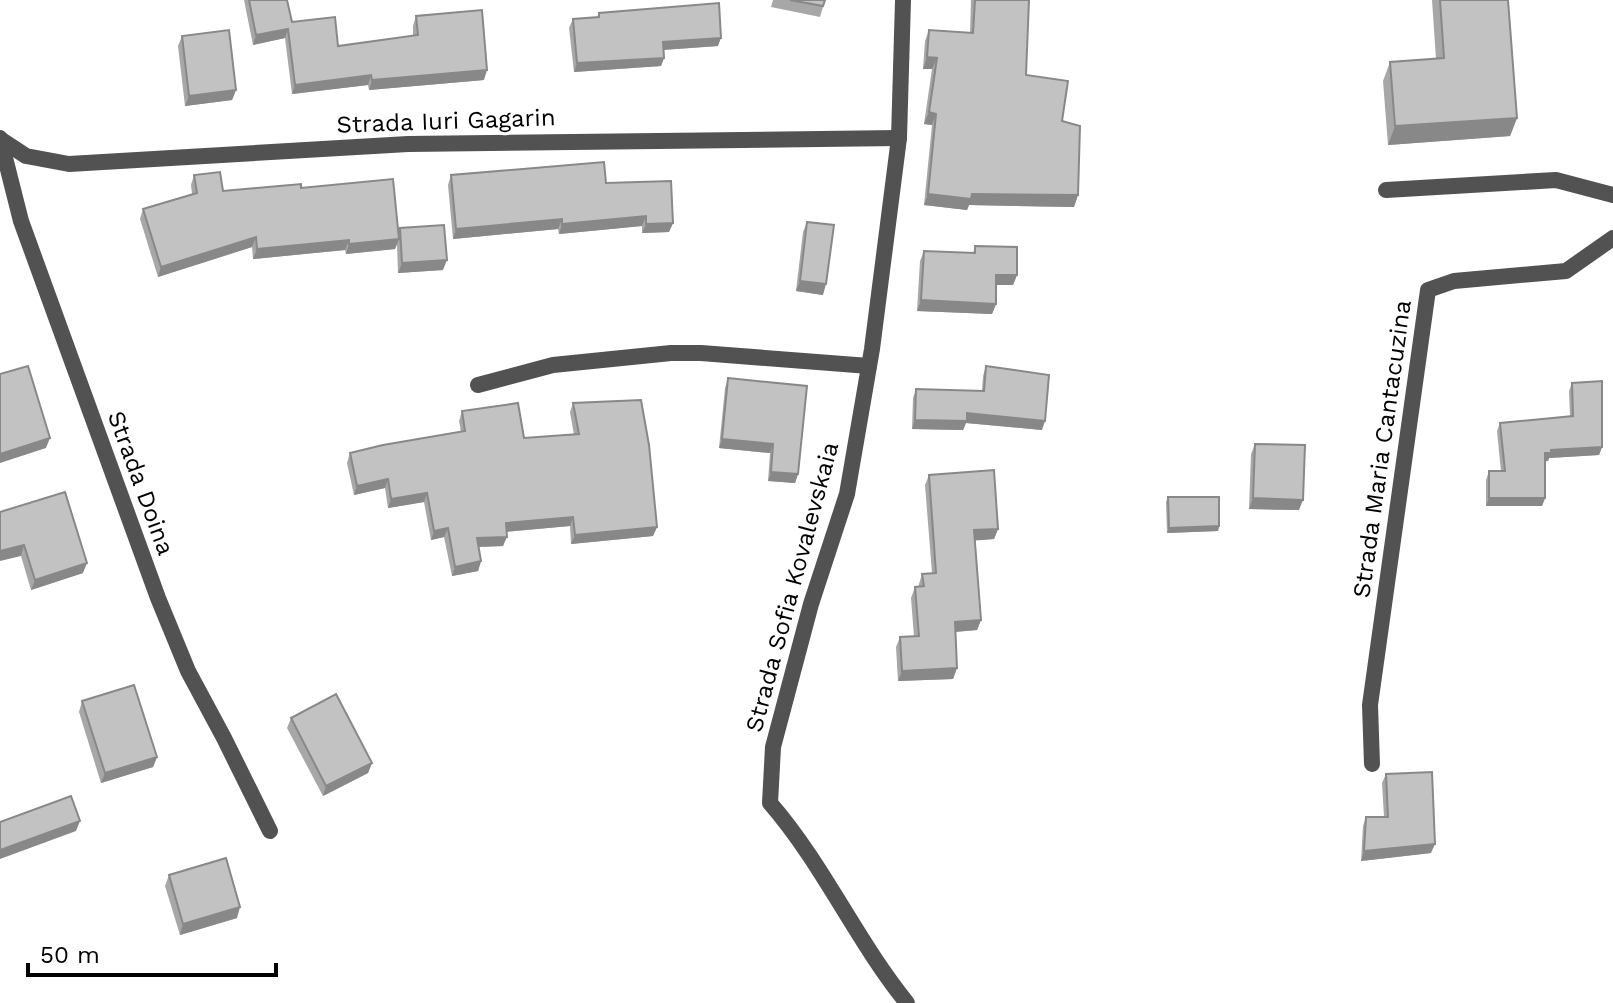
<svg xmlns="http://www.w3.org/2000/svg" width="1613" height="1003" font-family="'Work Sans',sans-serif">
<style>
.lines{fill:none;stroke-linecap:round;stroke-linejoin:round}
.service{stroke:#525252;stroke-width:16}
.minor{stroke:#525252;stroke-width:16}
.wall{fill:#a7a7a7}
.shaded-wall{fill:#888}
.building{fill:#c2c2c2;stroke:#888;stroke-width:2}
.labels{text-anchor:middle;stroke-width:6;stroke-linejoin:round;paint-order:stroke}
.street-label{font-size:24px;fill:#000;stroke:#fff}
</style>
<rect width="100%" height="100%" fill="#fff"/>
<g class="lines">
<g class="service">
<polyline points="1386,190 1556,180 1613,195"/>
<polyline points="1372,764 1370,705 1428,290 1454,281 1566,271 1613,238"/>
</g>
<g class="minor">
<path d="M903,0L899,138L872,349L847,494L811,604L773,747L770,803C823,864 856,940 907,1003"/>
<polyline points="0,138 21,221 158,598 188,671 224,738 270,831"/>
<polyline points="0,139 26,156 69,164 408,144 899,138"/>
<polyline points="478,385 553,365 671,353 701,353 869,366"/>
</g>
</g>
<g class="wall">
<polygon points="244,0 287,0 292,22 338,46 413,36 413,26 416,16 484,80 369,90 368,85 292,94 285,38 253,45"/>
<polygon points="773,0 825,0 820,17 771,7"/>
<polygon points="971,0 1029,0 1026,75 1062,121 1078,195 1074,207 969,205 967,210 924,205 932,125 924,124 932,69 923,69 925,41 929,30 970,33"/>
<polygon points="1432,0 1508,0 1517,118 1510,136 1388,145 1383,81 1390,62 1436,59"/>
<polygon points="599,13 718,46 664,50 664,58 661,66 574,72 569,28 573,19 597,17"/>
<polygon points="182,36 236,90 232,100 185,106 178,46"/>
<polygon points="194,175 223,191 301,188 398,233 400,228 443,270 398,273 397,244 395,249 346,254 345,250 253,259 252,247 158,277 140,219 143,209 192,194 191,185"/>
<polygon points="451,175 606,183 673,223 669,232 642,233 642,226 559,234 558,229 453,239 448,185"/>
<polygon points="807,222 823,295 796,291 803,232"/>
<polygon points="975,246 1017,275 1013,285 996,285 996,304 992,314 917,311 920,261 924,251 973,253"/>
<polygon points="986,366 1042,430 966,423 963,430 912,429 913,398 916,389 982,391 983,376"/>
<polygon points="728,378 798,474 795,483 768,481 770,453 719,448 725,388"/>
<polygon points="1572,383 1602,447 1599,455 1549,458 1548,461 1545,461 1545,498 1542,506 1486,506 1486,480 1489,471 1501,471 1497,431 1500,423 1570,416 1569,391"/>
<polygon points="573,403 657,527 653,536 571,544 570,526 506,532 503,546 479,547 481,561 478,571 452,576 444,537 431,540 424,502 388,508 385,488 354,495 347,463 350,453 461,432 459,421 462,411 524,438 574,435 570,412"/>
<polygon points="1255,444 1299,510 1249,509 1251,454"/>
<polygon points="929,475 998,529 994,539 975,540 981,620 977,630 956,632 957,668 953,679 898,681 896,647 900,637 914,637 911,598 915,587 919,587 919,584 922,574 932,573 925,485"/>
<polygon points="1168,497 1219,526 1218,531 1167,533 1166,502"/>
<polygon points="0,512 83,573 31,590 21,556"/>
<polygon points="82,701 157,757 153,767 101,783 79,712"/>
<polygon points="291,718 372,763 368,773 323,796 287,728"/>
<polygon points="1386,774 1431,853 1361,861 1363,826 1366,817 1384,817 1382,783"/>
<polygon points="169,875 237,918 180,935 165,886"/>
</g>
<g class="shaded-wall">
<polygon points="288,29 285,38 253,45 256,35"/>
<polygon points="721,38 718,46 660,50 663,42"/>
<polygon points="927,57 937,58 932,69 923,69"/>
<polygon points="664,58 661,66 574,72 577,63"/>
<polygon points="487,70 484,80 369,90 372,80"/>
<polygon points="371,75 368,85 292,94 295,85"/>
<polygon points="236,90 232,100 185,106 189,96"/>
<polygon points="929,112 936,114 932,125 924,124"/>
<polygon points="1517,118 1510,136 1388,145 1395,126"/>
<polygon points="928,194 972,194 1078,195 1074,207 969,205 967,210 924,205"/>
<polygon points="646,216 642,226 559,234 562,224"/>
<polygon points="562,219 558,229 453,239 456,229"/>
<polygon points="673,223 669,232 642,233 646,224"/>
<polygon points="256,237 252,247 158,277 161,267"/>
<polygon points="399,239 395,249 346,254 349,244"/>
<polygon points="349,240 345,250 253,259 257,249"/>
<polygon points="447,260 443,270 398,273 402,263"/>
<polygon points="996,275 1017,275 1013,285 993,285"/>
<polygon points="800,281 826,284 823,295 796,291"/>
<polygon points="921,300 996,304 992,314 917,311"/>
<polygon points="967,413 1045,421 1042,430 966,423 963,430 912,429 915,420"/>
<polygon points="50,438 46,448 0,463 0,454"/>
<polygon points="722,439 773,444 770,453 719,448"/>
<polygon points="1602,447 1599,455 1549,458 1548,461 1542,462 1545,453 1551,450"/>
<polygon points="771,472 798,474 795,483 768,481"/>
<polygon points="388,479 385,488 354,495 357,486"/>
<polygon points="427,493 424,502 388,508 391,499"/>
<polygon points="1253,498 1303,500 1299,510 1249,509"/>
<polygon points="1489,498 1545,498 1542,506 1486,506"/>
<polygon points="573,517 570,526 503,532 506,523"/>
<polygon points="1219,526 1218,531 1167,533 1169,528"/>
<polygon points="657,527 653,536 571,544 575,535"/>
<polygon points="448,528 444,537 431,540 434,531"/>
<polygon points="998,529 994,539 970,541 974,530"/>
<polygon points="507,537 503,546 474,547 477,538"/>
<polygon points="24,545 21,556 0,561 0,551"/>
<polygon points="481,561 478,571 452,576 455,567"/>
<polygon points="87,563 83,573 31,590 35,580"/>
<polygon points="981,620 977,630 952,632 955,622"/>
<polygon points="957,668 953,679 898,681 902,671"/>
<polygon points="157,757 153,767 101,783 105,773"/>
<polygon points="372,763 368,773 323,796 326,786"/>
<polygon points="80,821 76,831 0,859 0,850"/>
<polygon points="1435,844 1431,853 1361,861 1364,851"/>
<polygon points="240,907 237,918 180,935 183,924"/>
</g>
<g class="building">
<polygon points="249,0 287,0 292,22 335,17 338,46 418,35 416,16 482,10 487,70 372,80 371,75 295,85 288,29 256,35"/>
<polygon points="790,0 825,0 823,6"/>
<polygon points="975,0 1029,0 1026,75 1068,81 1062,121 1080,126 1078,195 972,194 971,199 928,194 936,114 929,112 937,58 927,57 929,30 973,33"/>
<polygon points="1440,0 1508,0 1517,118 1395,126 1390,62 1444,58"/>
<polygon points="719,3 721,38 663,42 664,58 577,63 573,19 599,17 599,13"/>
<polygon points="229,30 236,90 189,96 182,36"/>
<polygon points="604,162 606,183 671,181 673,223 646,224 646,216 562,224 562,219 456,229 451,175"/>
<polygon points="220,172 223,191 301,184 301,188 393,179 399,239 349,244 349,240 257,249 256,237 161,267 143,209 197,193 194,175"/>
<polygon points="807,222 834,225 826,284 800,281"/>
<polygon points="444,225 447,260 402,263 400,228"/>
<polygon points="975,246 1017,247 1017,275 996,275 996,304 921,300 924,251 975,253"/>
<polygon points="28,366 50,438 0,454 0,374"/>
<polygon points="986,366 1049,375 1045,421 967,413 967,421 915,420 916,389 984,391"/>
<polygon points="728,378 807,386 798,474 771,472 773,444 722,439"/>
<polygon points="1602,381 1602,447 1551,450 1551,453 1545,453 1545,498 1489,498 1489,471 1505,471 1500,423 1573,416 1572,383"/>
<polygon points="641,400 649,445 657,527 575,535 573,517 506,523 507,537 477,538 481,561 455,567 448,528 434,531 427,493 391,499 388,479 357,486 350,453 383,445 465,431 462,411 518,403 524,438 579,434 573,403"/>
<polygon points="1255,444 1305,445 1303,500 1253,498"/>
<polygon points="994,470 998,529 974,530 981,620 955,622 957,668 902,671 900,637 919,636 915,587 924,586 922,574 936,573 929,475"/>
<polygon points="65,492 87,563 35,580 24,545 0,551 0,512"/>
<polygon points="1168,497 1219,497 1219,526 1169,528"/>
<polygon points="134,685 157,757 105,773 82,701"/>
<polygon points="336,694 372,763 326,786 291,718"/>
<polygon points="1432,772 1435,844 1364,851 1366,817 1388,817 1386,774"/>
<polygon points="71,796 80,821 0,850 0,822"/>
<polygon points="226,858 240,907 183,924 169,875"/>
</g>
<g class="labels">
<g class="street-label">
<text transform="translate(446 121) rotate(-2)" y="8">Strada Iuri Gagarin</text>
<text transform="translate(1382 449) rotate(-82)" y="8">Strada Maria Cantacuzina</text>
<text transform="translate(141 483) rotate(70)" y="8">Strada Doina</text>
<text transform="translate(792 587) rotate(-75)" y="8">Strada Sofia Kovalevskaia</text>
</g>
</g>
<path d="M28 963v12h248v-12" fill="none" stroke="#000000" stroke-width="4"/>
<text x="40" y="963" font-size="24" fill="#000000" stroke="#ffffff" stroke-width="6" paint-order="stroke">50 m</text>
</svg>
